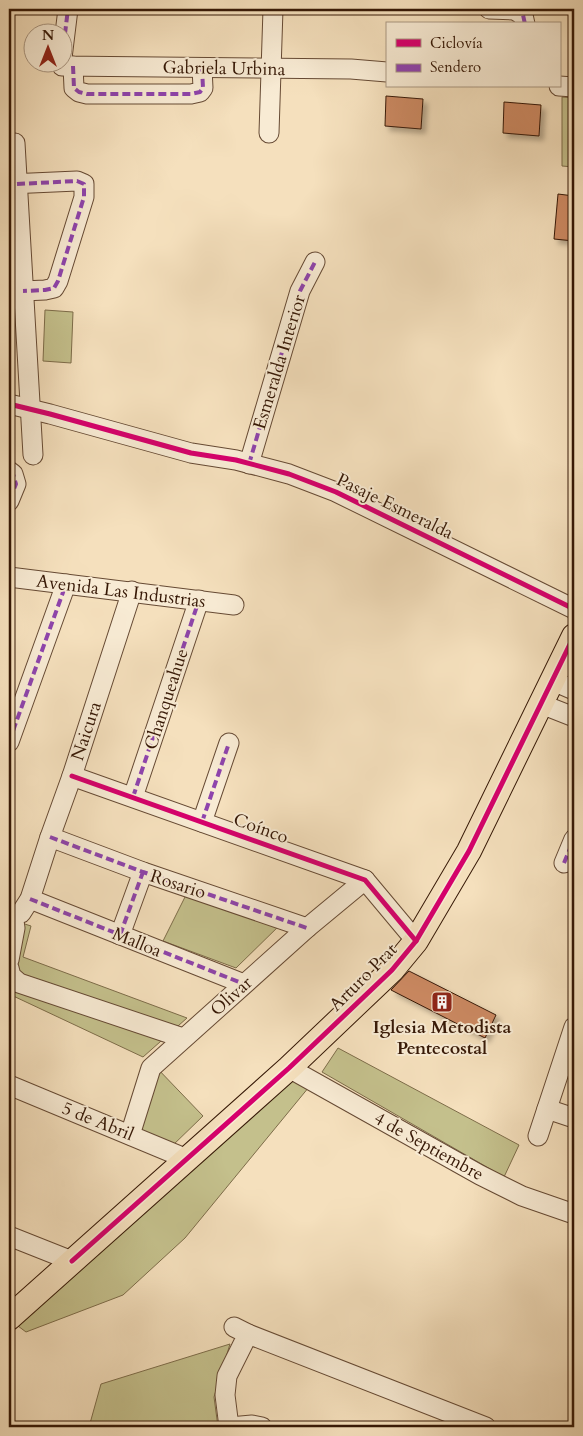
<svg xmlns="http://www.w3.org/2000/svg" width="583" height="1436" font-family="Cardo,serif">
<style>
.green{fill:#c4c08c;stroke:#7d6c49}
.building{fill:#cd8a63;stroke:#361806;filter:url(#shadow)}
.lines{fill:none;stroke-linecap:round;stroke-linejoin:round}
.minor-casing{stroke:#664a34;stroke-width:21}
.major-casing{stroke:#361806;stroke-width:26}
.minor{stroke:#f8ebd4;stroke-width:19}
.major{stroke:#f5e0bd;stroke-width:24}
.quiet{stroke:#8e44ad;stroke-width:4;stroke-dasharray:8 4;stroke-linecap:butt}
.cycleway-casing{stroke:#f8ebd4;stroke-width:8}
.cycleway{stroke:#d6006c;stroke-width:5}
.labels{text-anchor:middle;stroke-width:4;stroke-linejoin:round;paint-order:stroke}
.street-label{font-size:18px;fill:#361806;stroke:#f8ebd4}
.poi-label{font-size:18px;font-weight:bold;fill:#361806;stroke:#f8ebd4}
</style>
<defs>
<filter id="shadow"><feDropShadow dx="4.5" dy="4.5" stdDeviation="2.5" flood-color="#0004"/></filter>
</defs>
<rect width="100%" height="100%" fill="#f5e0bd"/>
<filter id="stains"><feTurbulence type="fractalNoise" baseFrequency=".004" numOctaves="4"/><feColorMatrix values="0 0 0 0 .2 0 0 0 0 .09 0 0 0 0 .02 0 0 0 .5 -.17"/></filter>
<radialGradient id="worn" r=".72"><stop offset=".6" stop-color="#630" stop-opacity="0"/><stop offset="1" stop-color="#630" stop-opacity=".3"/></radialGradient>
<g class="green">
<polygon points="562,97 574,98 574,167 562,166"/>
<polygon points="45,310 73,312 71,363 43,361"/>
<polygon points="186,895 283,922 236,968 163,941"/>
<polygon points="9,919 31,926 23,957 187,1018 143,1057 9,994"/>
<polygon points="338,1048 519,1145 504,1177 322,1072"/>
<polygon points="155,1066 203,1116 171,1147 127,1127"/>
<polygon points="280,1074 309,1087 185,1238 123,1295 26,1332 10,1320"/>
<polygon points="230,1344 214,1397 218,1427 89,1427 101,1384"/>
</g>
<g class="building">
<polygon points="386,96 423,99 421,129 385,126"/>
<polygon points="504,102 541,105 539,136 503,133"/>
<polygon points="558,194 574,196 574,241 554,239"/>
<polygon points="409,971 496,1015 485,1038 391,990"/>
</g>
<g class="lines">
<g class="minor-casing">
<g id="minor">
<polyline points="489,9 514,10 523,15 525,24"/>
<polyline points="62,58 68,9"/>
<polyline points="62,62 62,66 351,69 387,72"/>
<polyline points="73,66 74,88 79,92 87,94 191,94 200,92 203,88 202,68"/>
<polyline points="559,86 574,87"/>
<polyline points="269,133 273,9"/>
<polyline points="15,143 33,455"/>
<polyline points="9,184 77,181 84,184 84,197 58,281 54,288 45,290 23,291"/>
<polyline points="9,404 50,414 191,453 236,460 289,474 336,492 574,609"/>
<polyline points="249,464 300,291 315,262"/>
<polyline points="9,471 13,474 16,484 9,501"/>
<polyline points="9,577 234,605"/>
<polyline points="553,681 574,690"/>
<polyline points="541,704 574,717"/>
<polyline points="9,742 66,584"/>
<polyline points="72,776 365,880 416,941"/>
<polyline points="133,797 199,600"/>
<polyline points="202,822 229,743"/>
<polyline points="50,837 143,872 307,928"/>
<polyline points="564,863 574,839"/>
<polyline points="30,899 244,984"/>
<polyline points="9,915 13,915 21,913 30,899 50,837 72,776 132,591"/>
<polyline points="120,935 143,872"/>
<polyline points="9,960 15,928 13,915"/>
<polyline points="9,968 11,976 19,983 183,1038"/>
<polyline points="289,1068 480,1175 522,1196 574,1214"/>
<polyline points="9,1085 187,1159"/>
<polyline points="547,1109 574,1118"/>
<polyline points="130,1135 151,1068 307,928 365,880"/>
<polyline points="538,1136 574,1027"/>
<polyline points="9,1236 72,1261"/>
<polyline points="248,1334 486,1427"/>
<polyline points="229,1427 225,1395 227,1376 248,1334 234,1327"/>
<polyline points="230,1427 252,1425 262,1427"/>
</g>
</g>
<g class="major-casing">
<polyline id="major" points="9,1318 289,1068 392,970 416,941 469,851 574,636"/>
</g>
<use href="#minor" class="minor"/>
<use href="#major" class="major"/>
<g class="quiet">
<polyline points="489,9 514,10 523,15 525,24"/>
<polyline points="62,58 68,9"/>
<polyline points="73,66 74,88 79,92 87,94 191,94 200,92 203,88 202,68"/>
<polyline points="17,184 77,181 84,184 84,197 58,281 54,288 45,290 23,291"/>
<polyline points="249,464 300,291 315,262"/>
<polyline points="9,471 13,474 16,484 9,501"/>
<polyline points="9,742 66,584"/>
<polyline points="133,797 199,600"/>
<polyline points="202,822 229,743"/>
<polyline points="50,837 143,872 307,928"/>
<polyline points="564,863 574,839"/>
<polyline points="30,899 244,984"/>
<polyline points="120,935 143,872"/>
</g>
<g class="cycleway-casing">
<g id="cycleway">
<polyline points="9,404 50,414 191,453 236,460 289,474 336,492 574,609"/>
<polyline points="72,776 365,880 416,941"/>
<polyline points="72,1261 289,1068 392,970 416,941 469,851 574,636"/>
</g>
</g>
<use href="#cycleway" class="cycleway"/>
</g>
<defs>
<g id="building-square" transform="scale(1.125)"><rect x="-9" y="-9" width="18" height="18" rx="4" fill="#8f2418" stroke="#f8ebd4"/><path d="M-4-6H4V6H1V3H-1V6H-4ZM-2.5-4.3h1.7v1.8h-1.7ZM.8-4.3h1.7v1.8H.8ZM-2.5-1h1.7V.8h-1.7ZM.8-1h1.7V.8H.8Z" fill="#fff"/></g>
</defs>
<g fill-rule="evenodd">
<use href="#building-square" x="442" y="1002"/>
</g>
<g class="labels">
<g class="street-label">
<text transform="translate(224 68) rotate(1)" y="6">Gabriela Urbina</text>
<text transform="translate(279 362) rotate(-73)" y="6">Esmeralda Interior</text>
<text transform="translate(395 506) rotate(26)" y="6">Pasaje Esmeralda</text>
<text transform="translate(121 591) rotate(7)" y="6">Avenida Las Industrias</text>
<text transform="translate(166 699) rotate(-72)" y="6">Chanqueahue</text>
<text transform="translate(86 731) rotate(-72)" y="6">Naicura</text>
<text transform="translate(261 828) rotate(20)" y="6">Coínco</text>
<text transform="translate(178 884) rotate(18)" y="6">Rosario</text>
<text transform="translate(137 942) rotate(22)" y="6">Malloa</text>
<text transform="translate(363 977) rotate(-45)" y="6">Arturo Prat</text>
<text transform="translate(231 996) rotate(-42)" y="6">Olivar</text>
<text transform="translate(98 1121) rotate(22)" y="6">5 de Abril</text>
<text transform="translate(429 1146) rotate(29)" y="6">4 de Septiembre</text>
</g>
<g class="poi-label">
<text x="442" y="1033">Iglesia Metodista<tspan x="442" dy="21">Pentecostal</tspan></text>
</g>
</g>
<rect width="583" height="1436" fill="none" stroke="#f5e0bd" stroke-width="30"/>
<rect x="10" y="10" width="563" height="1416" fill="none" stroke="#361806" stroke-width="2.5"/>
<rect x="15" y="15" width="553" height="1406" fill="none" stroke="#361806"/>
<rect x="386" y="22" width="175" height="65" fill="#f8ebd4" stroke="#aa9782"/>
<rect x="396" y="39" width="25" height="8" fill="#d6006c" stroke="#aa9782"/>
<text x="430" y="48" font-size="15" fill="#361806">Ciclovía</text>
<rect x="396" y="64" width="25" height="8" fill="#8e44ad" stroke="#aa9782"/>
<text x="430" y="72" font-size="15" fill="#361806">Sendero</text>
<g transform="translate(48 48)"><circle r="24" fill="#f8ebd4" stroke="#aa9782"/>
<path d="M0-4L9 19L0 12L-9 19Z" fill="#8f2418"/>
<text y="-8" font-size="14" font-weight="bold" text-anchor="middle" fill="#361806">N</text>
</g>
<rect width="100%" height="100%" filter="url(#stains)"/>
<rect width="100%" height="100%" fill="url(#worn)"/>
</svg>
